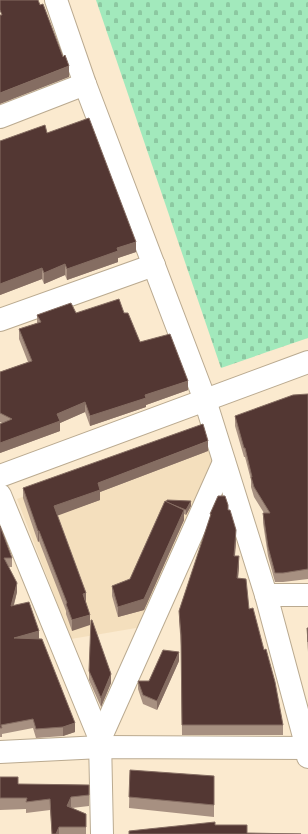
<svg xmlns="http://www.w3.org/2000/svg" width="308" height="834" font-family="'Work Sans',sans-serif">
<style>
.built{fill:#f4dfbd}
.cemetery{fill:url(#cemetery-stones)}
.lines{fill:none;stroke-linecap:round;stroke-linejoin:round}
.minor-casing{stroke:#baaa90;stroke-width:24}
.minor{stroke:#fff;stroke-width:22}
.wall{fill:#a79081}
.shaded-wall{fill:#856d62}
.building{fill:#533733;stroke:#856d62}
</style>
<defs>
<pattern id="cemetery-stones" width="16" height="16" patternUnits="userSpaceOnUse"><rect width="16" height="16" fill="#a2e9bc"/><path d="M2 7V4a2 2 0 0 1 4 0v3zM10 15v-3a2 2 0 0 1 4 0v3z" fill="#8cc8a1"/></pattern>
</defs>
<rect width="100%" height="100%" fill="#fbeacf"/>
<polygon class="built" points="203,430 213,463 148,626 71,639 17,499"/>
<polygon class="cemetery" points="96,0 308,0 308,338 221,368"/>
<g class="lines">
<g class="minor-casing">
<g id="minor">
<polyline points="56,0 85,84 205,400 266,595 307,748 308,757"/>
<polyline points="0,117 85,84"/>
<polyline points="0,320 154,265"/>
<polyline points="0,476 308,362"/>
<polyline points="0,495 100,739 102,834"/>
<polyline points="266,595 308,595"/>
<polyline points="100,739 224,462"/>
<polyline points="0,752 101,747 308,748"/>
</g>
</g>
<use href="#minor" class="minor"/>
</g>
<g class="wall">
<polygon points="47,133 136,252 118,258 118,262 67,280 65,275 44,284 42,279 0,295 0,141"/>
<polygon points="76,313 124,313 140,342 188,390 146,405 146,407 90,426 85,412 60,423 60,431 0,453 0,424 2,423 0,422 0,372 28,362 19,339 19,329 37,323 37,315"/>
<polygon points="308,394 308,579 283,582 275,582 268,556 263,523 263,513 264,513 254,497 251,487 251,480 245,457 244,457 235,426 235,416"/>
<polygon points="208,451 100,492 100,500 57,515 86,593 72,631 66,614 66,611 39,541 38,542 23,498 23,488"/>
<polygon points="165,501 191,506 186,515 184,514 184,520 144,610 118,617 112,596 112,586 130,579"/>
<polygon points="228,510 236,540 235,556 239,567 238,578 249,609 283,725 283,735 182,735 181,646 179,621 179,611 210,518 210,514"/>
<polygon points="0,526 12,558 12,567 9,567 17,592 14,605 39,638 75,732 63,736 36,738 33,728 2,734 2,737 0,737"/>
<polygon points="307,628 308,628 308,652 307,638"/>
<polygon points="179,661 157,710 143,704 138,689 138,681 149,681"/>
<polygon points="89,671 111,683 101,707 89,680"/>
<polygon points="130,770 214,805 214,817 129,808"/>
<polygon points="0,777 18,784 89,785 89,806 72,808 86,814 86,834 52,834 50,810 26,813 26,809 0,810"/>
</g>
<g class="shaded-wall">
<polygon points="69,66 69,77 0,104 0,93"/>
<polygon points="136,242 136,252 118,258 118,262 67,280 67,269 117,248"/>
<polygon points="65,264 65,275 44,284 44,273"/>
<polygon points="42,268 42,279 0,295 0,284"/>
<polygon points="188,381 188,390 146,405 146,407 90,426 90,416 145,395"/>
<polygon points="85,402 85,412 60,423 60,431 0,453 0,443 57,414"/>
<polygon points="208,441 208,451 100,492 100,500 54,517 54,506 98,483"/>
<polygon points="191,501 191,506 186,515 186,510"/>
<polygon points="184,510 184,520 144,610 118,617 118,607"/>
<polygon points="236,530 236,540 234,567 234,556"/>
<polygon points="38,531 39,531 39,541 38,542"/>
<polygon points="239,556 239,567 237,588 237,578"/>
<polygon points="17,583 17,592 11,615 11,606"/>
<polygon points="86,593 86,603 83,594"/>
<polygon points="90,615 90,625 72,631 72,620"/>
<polygon points="39,631 39,640 14,638"/>
<polygon points="179,652 179,661 157,710 157,701"/>
<polygon points="111,674 111,683 101,707 101,698"/>
<polygon points="75,723 75,732 63,736 63,727"/>
<polygon points="71,797 71,808 67,806"/>
<polygon points="59,827 59,834 56,834"/>
</g>
<g class="building">
<polygon points="0,0 38,0 40,5 43,4 63,57 65,55 69,66 0,93 0,15 2,15 0,10"/>
<polygon points="89,118 136,242 117,248 118,251 67,269 65,264 44,273 42,268 0,284 0,141 45,125 47,133"/>
<polygon points="119,299 124,313 128,313 140,342 170,334 188,381 145,395 146,398 90,416 85,402 57,414 60,421 0,443 0,424 12,419 0,413 0,372 32,361 19,329 41,322 37,315 71,303 76,313"/>
<polygon points="308,394 308,569 283,573 275,573 268,547 263,513 270,513 254,487 251,477 252,477 245,448 244,448 235,416 293,395"/>
<polygon points="203,424 208,441 98,483 100,490 54,506 86,593 83,594 90,615 72,620 66,604 67,603 39,531 38,531 23,488"/>
<polygon points="218,496 225,496 228,505 228,510 230,510 236,530 234,556 239,556 237,578 246,579 249,609 253,608 264,650 266,649 275,682 283,725 182,725 181,635 179,611 211,514 210,514"/>
<polygon points="167,500 191,501 186,510 166,502"/>
<polygon points="165,501 184,510 144,599 118,607 112,586 130,579"/>
<polygon points="0,526 12,558 4,558 17,583 11,606 29,602 39,631 14,638 42,639 75,723 63,727 36,729 33,719 1,725 2,728 0,728"/>
<polygon points="91,620 92,620 111,674 101,698 89,671"/>
<polygon points="307,628 308,628 308,642"/>
<polygon points="163,650 179,652 157,701 143,695 138,681 149,681"/>
<polygon points="130,770 214,776 214,805 129,797"/>
<polygon points="0,777 18,777 18,784 89,785 89,795 71,797 67,806 86,814 86,827 59,827 56,834 52,834 50,799 26,802 27,798 0,798"/>
<polygon points="215,822 215,825 247,825 247,833 301,834 129,834 129,831"/>
</g>
</svg>
